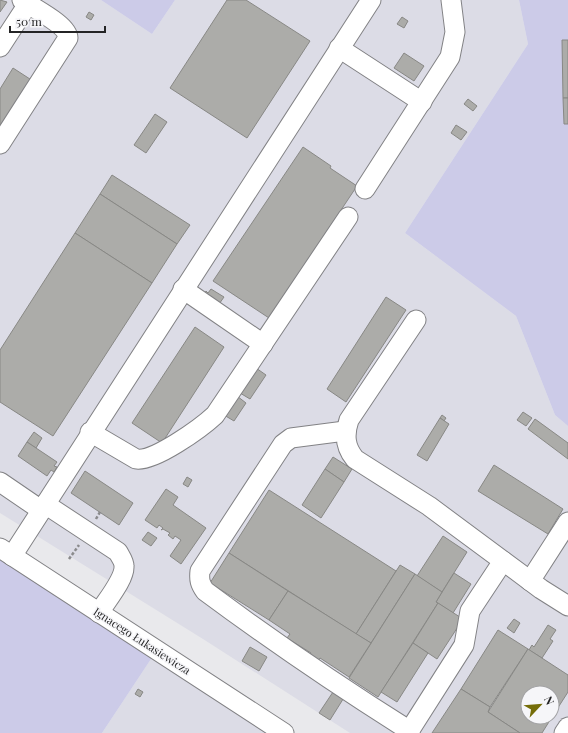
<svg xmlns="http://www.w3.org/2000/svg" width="568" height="733" font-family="'Playfair Display',serif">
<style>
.built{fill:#dcdce6;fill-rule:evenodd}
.green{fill:#cccbe8}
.building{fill:#acaca9;stroke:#888885}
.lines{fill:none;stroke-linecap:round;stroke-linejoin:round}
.minor-casing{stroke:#828285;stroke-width:21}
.path{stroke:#8a8a8c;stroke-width:2.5;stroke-dasharray:3 2;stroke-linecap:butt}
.minor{stroke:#fff;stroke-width:19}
.labels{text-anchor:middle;stroke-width:3;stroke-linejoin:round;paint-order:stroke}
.street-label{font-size:11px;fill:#242425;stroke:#f6f6f9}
</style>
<rect width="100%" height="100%" fill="#e9e9ec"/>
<g class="built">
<path d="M0,0H101L152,34L175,0H519L528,44L405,233L516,316L555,415L568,426V733H350L203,639L0,513ZM528,693H552V717H528Z"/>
<polygon points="153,656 267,733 102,733"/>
</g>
<g class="green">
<polygon points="101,0 175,0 152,34"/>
<polygon points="519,0 568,0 568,426 555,415 516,316 405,233 528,44"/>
<polygon points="0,556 153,656 102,733 0,733"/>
</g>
<g class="building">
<polygon points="0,0 7,2 0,12"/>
<polygon points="227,0 246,0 310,41 247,138 170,88"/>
<polygon points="89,12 94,15 91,20 86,17"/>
<polygon points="402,17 408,21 404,28 397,24"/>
<polygon points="562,40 568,40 568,98 563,98"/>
<polygon points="404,53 424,66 414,81 394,68"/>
<polygon points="13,68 33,81 0,131 0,89"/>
<polygon points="563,98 568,98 568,124 564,124"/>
<polygon points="468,99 477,106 473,111 464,104"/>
<polygon points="155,114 167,122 146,153 134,145"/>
<polygon points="456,125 467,132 461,140 451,133"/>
<polygon points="303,147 331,166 330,168 357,186 269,318 213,281"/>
<polygon points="112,175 190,225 177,244 100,194"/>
<polygon points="100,194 177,244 152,283 75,233"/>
<polygon points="75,233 152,283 53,436 0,402 0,350"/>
<polygon points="211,289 224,297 217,307 203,296 206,291 208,293"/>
<polygon points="386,297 406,310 346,402 327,389"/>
<polygon points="195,327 224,347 162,443 132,423"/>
<polygon points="256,368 266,375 250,399 240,393"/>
<polygon points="237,396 246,403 234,421 224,415"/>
<polygon points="523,412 532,418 526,426 517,420"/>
<polygon points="442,415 446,418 444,421 440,418"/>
<polygon points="440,418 449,424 427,461 417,455"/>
<polygon points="535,419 568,443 568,459 528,429"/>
<polygon points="34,432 42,438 36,448 27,442"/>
<polygon points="27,442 57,462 54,466 57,467 54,472 51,470 47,476 18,456"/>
<polygon points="333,457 352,469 344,482 325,469"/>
<polygon points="494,465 563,509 548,534 478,491"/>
<polygon points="325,469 344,482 321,518 302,505"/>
<polygon points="85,471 133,503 119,525 71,493"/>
<polygon points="187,477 192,480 188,487 183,484"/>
<polygon points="166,489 178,497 173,505 206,528 181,564 170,556 181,540 175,536 173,539 168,535 170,533 163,529 161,530 163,528 159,525 157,528 145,520"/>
<polygon points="269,490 396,571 356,634 229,553"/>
<polygon points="148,532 157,538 151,546 142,540"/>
<polygon points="443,536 467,552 442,592 417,576"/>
<polygon points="229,553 288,591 269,620 210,583"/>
<polygon points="400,565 415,574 371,643 356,634"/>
<polygon points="454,573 471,584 453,613 436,602"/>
<polygon points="415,574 442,592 436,602 438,603 378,697 349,678"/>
<polygon points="288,591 371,643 349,677 320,658 317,663 308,658 311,653 287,638 290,634 269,620"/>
<polygon points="438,603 463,619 437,659 413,643"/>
<polygon points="514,619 520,623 514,633 507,628"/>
<polygon points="548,625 556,630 550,639 553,641 542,658 529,650 532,645 534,647"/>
<polygon points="498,630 528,649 490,707 461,689"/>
<polygon points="413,643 428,653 397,702 381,692"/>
<polygon points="250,647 267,657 259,671 242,661"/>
<polygon points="528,649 568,675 568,692 552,717 552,693 528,693 528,717 552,717 542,733 520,733 488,712"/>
<polygon points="138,689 143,692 140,697 135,694"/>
<polygon points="335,689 345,696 330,720 319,713"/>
<polygon points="461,689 490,707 488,712 520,733 432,733"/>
</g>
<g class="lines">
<g class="minor-casing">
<g id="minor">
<polyline points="0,47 28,4"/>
<polyline points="339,48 422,102"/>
<path d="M0,144L68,38C68,25 33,8 22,0"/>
<polyline points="365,189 450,57 455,32 451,0"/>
<polyline points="183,289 263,344"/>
<path d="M416,320L349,420C344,435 345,447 355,459L429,506L541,589L568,606"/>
<path d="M345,431L291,438L283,444L200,571C199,580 200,584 205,591C271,640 340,687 410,731"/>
<path d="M90,432L136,459C154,462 201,428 215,415L348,217"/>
<polyline points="0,482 41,510"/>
<path d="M45,504L118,552C120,556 124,561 124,566C125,579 106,601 99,613"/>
<polyline points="0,548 284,733"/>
<polyline points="12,556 371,0"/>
<polyline points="530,581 568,522"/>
<polyline points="408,733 464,645 470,611 503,561"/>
<polyline points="564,733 568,727"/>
</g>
</g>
<g class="path">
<polyline points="96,519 100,512"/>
<polyline points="69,559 79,545"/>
</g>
<use href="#minor" class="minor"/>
</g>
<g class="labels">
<g class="street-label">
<text transform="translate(142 641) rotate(33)" y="4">Ignacego Łukasiewicza</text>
</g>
</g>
<g transform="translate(540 705) rotate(64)"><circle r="19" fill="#f6f6f9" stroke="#a2a2a4"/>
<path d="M0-3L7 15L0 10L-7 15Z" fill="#756d09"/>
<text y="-6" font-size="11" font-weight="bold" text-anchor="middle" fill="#242425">N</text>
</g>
<path d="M10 26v6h95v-6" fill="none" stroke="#242425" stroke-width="2"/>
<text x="16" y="26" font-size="12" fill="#242425" stroke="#f6f6f9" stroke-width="3" paint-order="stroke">50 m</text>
</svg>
